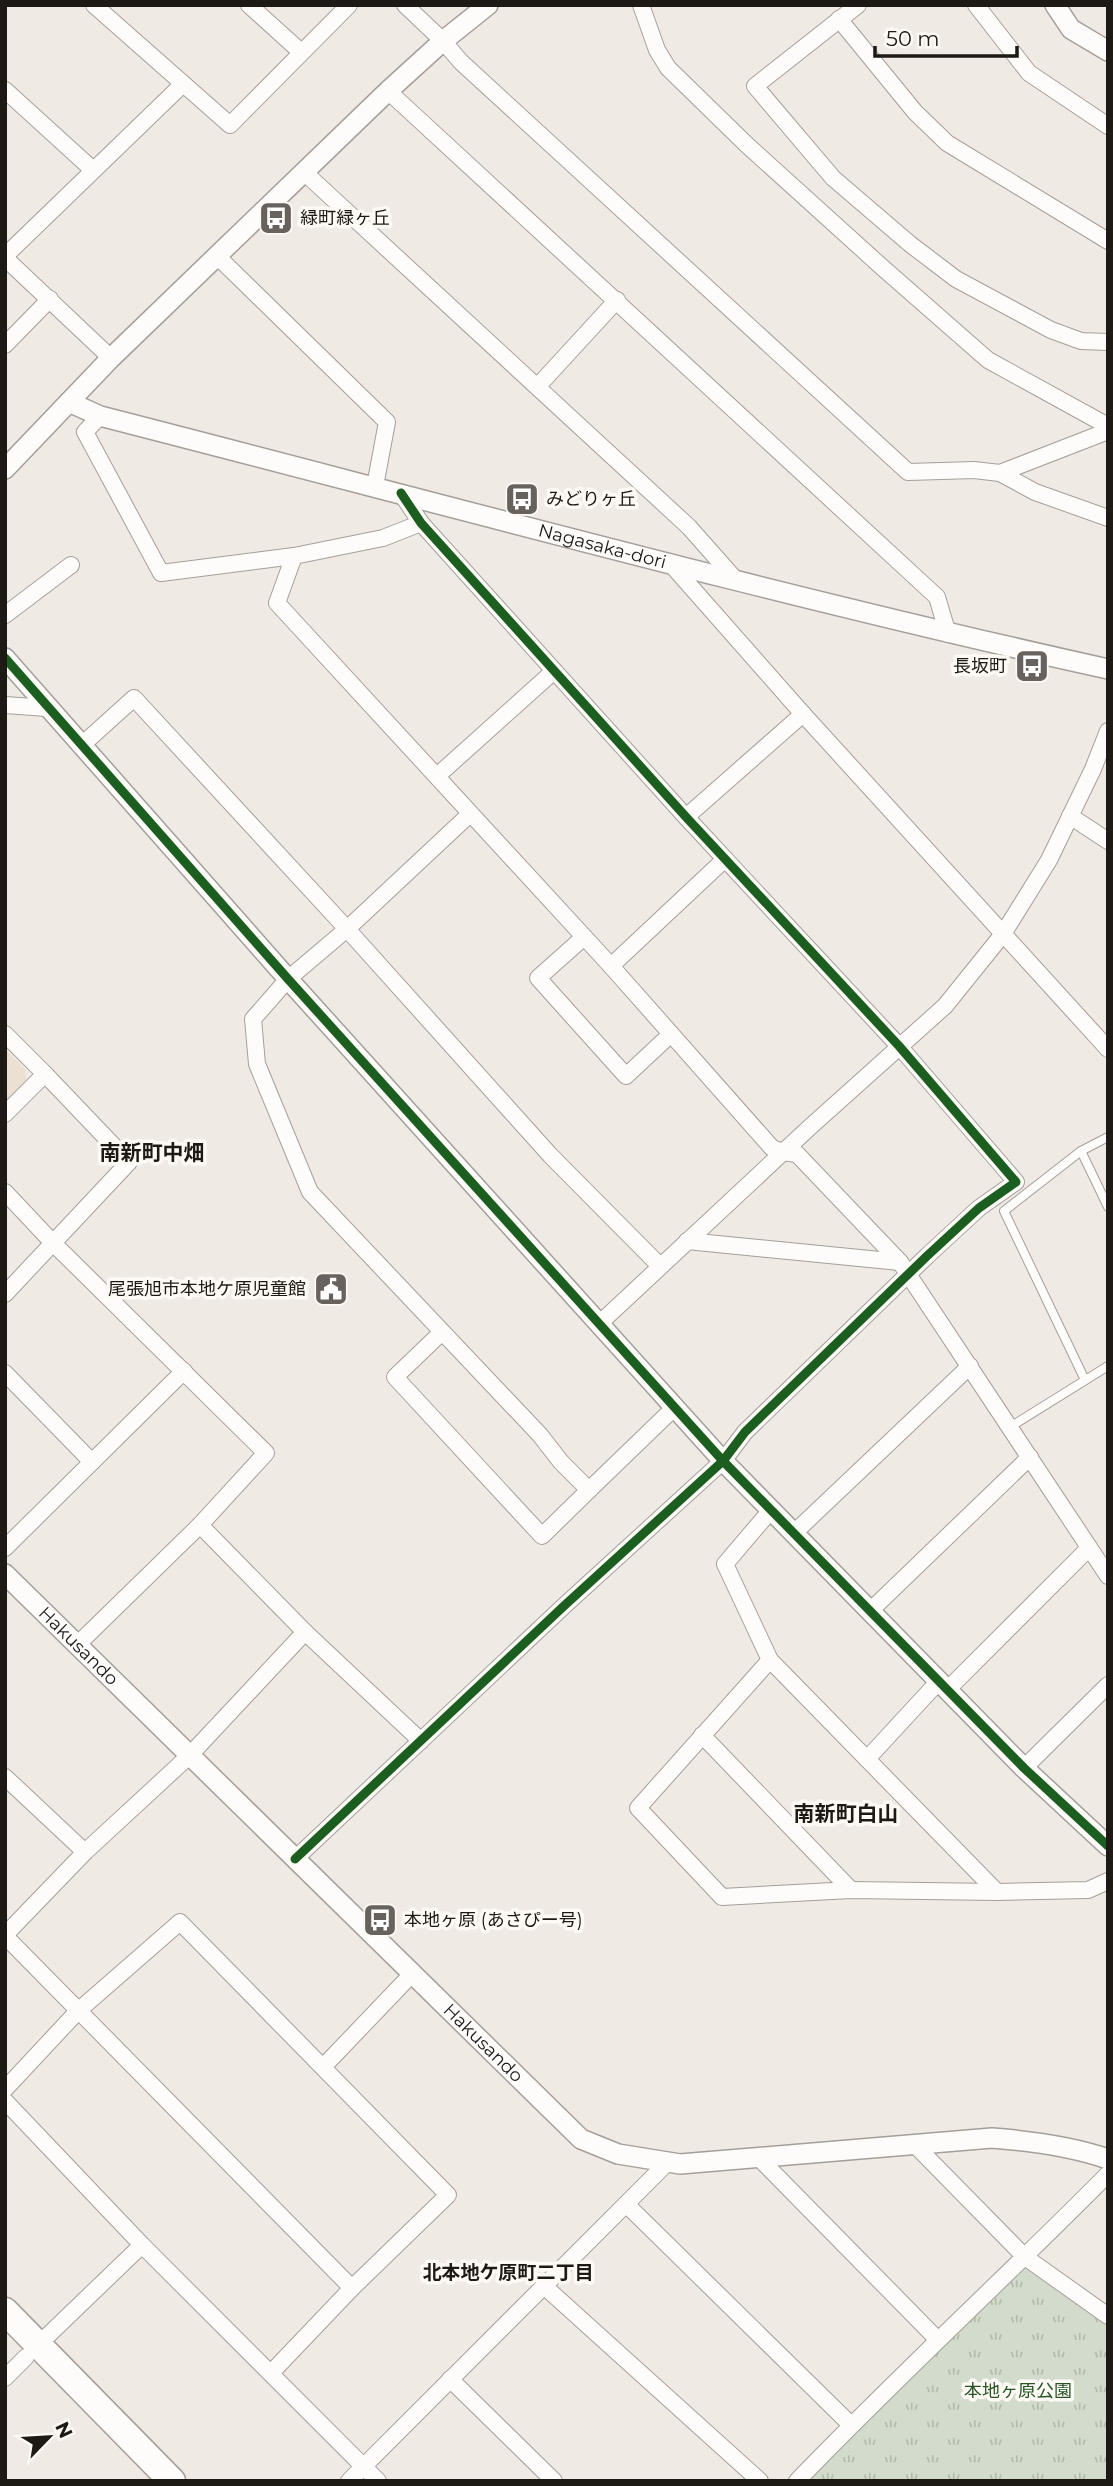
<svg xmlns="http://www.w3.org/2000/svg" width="1113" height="2486" font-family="Montserrat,'Noto Sans JP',sans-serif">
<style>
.built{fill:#ece0d3}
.park{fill:url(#park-tufts)}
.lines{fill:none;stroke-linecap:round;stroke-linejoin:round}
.service-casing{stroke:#a49f9a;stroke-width:10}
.minor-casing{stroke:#a49f9a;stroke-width:18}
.tertiary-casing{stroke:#a49f9a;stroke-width:22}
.trunk-casing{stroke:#a49f9a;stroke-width:29}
.service{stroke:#fdfcfb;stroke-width:8}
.minor{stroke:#fdfcfb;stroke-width:16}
.tertiary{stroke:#fdfcfb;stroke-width:19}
.trunk{stroke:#fdfcfb;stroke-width:26}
.cycleway-casing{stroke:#fdf9f4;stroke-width:13}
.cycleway{stroke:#1b5e20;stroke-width:9}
.labels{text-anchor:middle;stroke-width:7;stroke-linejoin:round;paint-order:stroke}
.poi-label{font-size:18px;fill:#1d1915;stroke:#fdf9f4;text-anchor:start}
.street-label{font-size:18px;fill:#1d1915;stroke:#fdf9f4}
.park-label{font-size:18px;fill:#275427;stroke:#fdf9f4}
.neighbourhood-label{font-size:19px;font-weight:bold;fill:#1d1915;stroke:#fdf9f4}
.quarter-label{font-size:21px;font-weight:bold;fill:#1d1915;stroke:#fdf9f4}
</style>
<defs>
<pattern id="park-tufts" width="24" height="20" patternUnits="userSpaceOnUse" patternTransform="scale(1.75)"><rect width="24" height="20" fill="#d2dbcc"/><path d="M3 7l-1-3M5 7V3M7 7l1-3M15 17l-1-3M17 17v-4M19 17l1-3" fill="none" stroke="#b4bbae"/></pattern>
</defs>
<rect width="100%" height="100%" fill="#f0eae4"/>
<polygon class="built" points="5,1049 25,1069 26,1081 5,1101"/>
<polygon class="park" points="1025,2257 1108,2316 1108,2481 798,2481"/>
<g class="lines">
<g class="service-casing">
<g id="service">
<polyline points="1081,1151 1108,1207"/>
<polyline points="1085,1380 1004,1211 1081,1151 1108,1137"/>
<polyline points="1010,1427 1108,1366"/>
</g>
</g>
<g class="minor-casing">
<g id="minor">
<polyline points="94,5 230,125 349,5"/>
<polyline points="249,5 301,52"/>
<polyline points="405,5 443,41 461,62 908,472 974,470 1000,473 1035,492 1108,518"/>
<polyline points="641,5 657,50 668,68 747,145 883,268 988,360 1108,426"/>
<polyline points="858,5 755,86 833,178 910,244 956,279 1051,330 1081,341 1108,342"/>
<polyline points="976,5 1029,73 1108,126"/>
<polyline points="839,19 915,112 947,143 1108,241"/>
<polyline points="5,90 93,170"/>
<polyline points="388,91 937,597 948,634"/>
<polyline points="305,173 689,527 735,579"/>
<polyline points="5,256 183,84"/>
<polyline points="217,256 387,422 375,486"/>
<polyline points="5,258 111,358"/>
<polyline points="5,345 50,299"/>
<polyline points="538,386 617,300"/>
<polyline points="100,416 85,432 161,573 294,556"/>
<polyline points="1000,473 1108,431"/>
<polyline points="421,523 383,538 294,556 277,603 611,966 772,1148 783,1152 797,1154 900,1262 1108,1576"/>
<polyline points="669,562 803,714 1108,1049"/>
<polyline points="5,615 71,565"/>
<polyline points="5,705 47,708"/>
<polyline points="83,744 134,698 347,929 550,1155 660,1266"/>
<polyline points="437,776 554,671"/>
<polyline points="470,814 347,929 288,979 253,1019 257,1064 310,1192 540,1435 561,1462 589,1490 675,1407"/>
<polyline points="1070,816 1108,841"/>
<polyline points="686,817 803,714"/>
<polyline points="584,937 538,978 626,1076 671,1034"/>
<polyline points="611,966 725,859"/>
<polyline points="5,1034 45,1074 5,1114"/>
<polyline points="5,1192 53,1243 266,1453 200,1525 77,1645"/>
<polyline points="687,1241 900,1262"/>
<polyline points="5,1294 129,1162 45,1074"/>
<polyline points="599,1324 810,1127 945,1006 1003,934 1049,860 1093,769 1108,731"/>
<polyline points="442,1332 395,1377 542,1536 589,1490"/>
<polyline points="5,1373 92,1462"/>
<polyline points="771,1510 725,1564 770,1660 638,1808 722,1897 851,1890 997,1892 1088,1890 1108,1881"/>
<polyline points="200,1525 305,1632 421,1741"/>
<polyline points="794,1533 970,1366"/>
<polyline points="5,1548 184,1371"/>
<polyline points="870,1611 1030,1457"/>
<polyline points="770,1660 997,1892"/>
<polyline points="947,1690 1089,1548"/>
<polyline points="702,1735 851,1890"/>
<polyline points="867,1759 939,1681"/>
<polyline points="1024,1768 1108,1685"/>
<polyline points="5,1777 85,1852"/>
<polyline points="295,1859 565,1605 723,1461 745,1432 927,1256 979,1208 1016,1182 899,1046 686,817 421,523 401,493"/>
<polyline points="5,1935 85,1852 189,1756 305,1632"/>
<polyline points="5,1936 352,2288"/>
<polyline points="323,2067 412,1974"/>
<polyline points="5,2089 78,2011 180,1922 448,2195 352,2288 271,2373"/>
<polyline points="5,2101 142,2245 378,2481"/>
<polyline points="914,2144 1025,2257 1108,2316"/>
<polyline points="758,2157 937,2339"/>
<polyline points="627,2205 851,2425"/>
<polyline points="544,2286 760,2481"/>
<polyline points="38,2345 142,2245"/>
<polyline points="5,2378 26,2357"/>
<polyline points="450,2379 554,2481"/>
<polyline points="349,2481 668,2162"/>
<path d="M797,2481C898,2376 1005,2278 1108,2174"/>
</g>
</g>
<g class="tertiary-casing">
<g id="tertiary">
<polyline points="1055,5 1071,29 1108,51"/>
<path id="s1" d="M69,402L100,416C435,502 770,594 1108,669"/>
<polyline points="5,469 111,358 388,91 443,41 488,5"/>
<polyline points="5,658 288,979 723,1461 1024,1768 1108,1846"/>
<path id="s2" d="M5,1574L581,2139L618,2154L680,2164L992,2138C1031,2141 1071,2146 1108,2159"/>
</g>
</g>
<g class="trunk-casing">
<polyline id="trunk" points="5,2311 172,2481"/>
</g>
<use href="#service" class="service"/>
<use href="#minor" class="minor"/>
<use href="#tertiary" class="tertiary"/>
<use href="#trunk" class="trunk"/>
<g class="cycleway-casing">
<g id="cycleway">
<polyline points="5,658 288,979 723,1461 1024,1768 1108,1846"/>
<polyline points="295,1859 565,1605 723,1461 745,1432 927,1256 979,1208 1016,1182 899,1046 686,817 421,523 401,493"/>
</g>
</g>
<use href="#cycleway" class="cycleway"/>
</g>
<defs>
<g id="bus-square" transform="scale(1.75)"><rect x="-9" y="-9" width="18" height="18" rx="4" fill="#67625d" stroke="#fdf9f4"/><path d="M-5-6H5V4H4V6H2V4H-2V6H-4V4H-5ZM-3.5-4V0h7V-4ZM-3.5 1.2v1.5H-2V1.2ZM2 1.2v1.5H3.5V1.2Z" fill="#fff"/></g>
<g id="civic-square" transform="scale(1.75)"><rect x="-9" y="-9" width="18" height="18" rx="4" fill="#67625d" stroke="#fdf9f4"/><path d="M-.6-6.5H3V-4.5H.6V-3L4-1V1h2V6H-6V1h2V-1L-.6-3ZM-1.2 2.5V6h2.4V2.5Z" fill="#fff"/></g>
</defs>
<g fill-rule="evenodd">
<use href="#bus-square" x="276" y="218"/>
<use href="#bus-square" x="522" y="499"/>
<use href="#bus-square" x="1032" y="666"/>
<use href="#civic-square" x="331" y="1289"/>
<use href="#bus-square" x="380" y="1920"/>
</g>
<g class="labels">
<g class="poi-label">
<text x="300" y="224">緑町緑ヶ丘</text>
<text x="546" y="505">みどりヶ丘</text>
<text x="1007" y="672" text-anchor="end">長坂町</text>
<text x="306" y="1295" text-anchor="end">尾張旭市本地ケ原児童館</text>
<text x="404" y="1926">本地ヶ原 (あさぴー号)</text>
</g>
<g class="street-label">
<text dy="6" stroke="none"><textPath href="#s1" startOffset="553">Nagasaka-dori</textPath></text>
<text dy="6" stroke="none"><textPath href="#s2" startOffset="103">Hakusando</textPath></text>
<text dy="6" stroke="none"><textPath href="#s2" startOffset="670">Hakusando</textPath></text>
</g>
<g class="park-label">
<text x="1018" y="2397">本地ヶ原公園</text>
</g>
<g class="neighbourhood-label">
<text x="508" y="2279">北本地ケ原町二丁目</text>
</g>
<g class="quarter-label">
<text x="152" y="1160">南新町中畑</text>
<text x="846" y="1821">南新町白山</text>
</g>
</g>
<rect width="1113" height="2486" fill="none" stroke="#1d1915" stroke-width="14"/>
<g transform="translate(49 2437) rotate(65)" stroke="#fdf9f4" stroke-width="5" paint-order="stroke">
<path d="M0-5L12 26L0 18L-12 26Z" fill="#1d1915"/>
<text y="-10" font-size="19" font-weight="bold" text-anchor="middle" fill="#1d1915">N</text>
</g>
<path d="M875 46v10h142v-10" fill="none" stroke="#1d1915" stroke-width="3.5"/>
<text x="886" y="46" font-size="21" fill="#1d1915" stroke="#fdf9f4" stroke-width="5" paint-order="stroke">50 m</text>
</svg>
